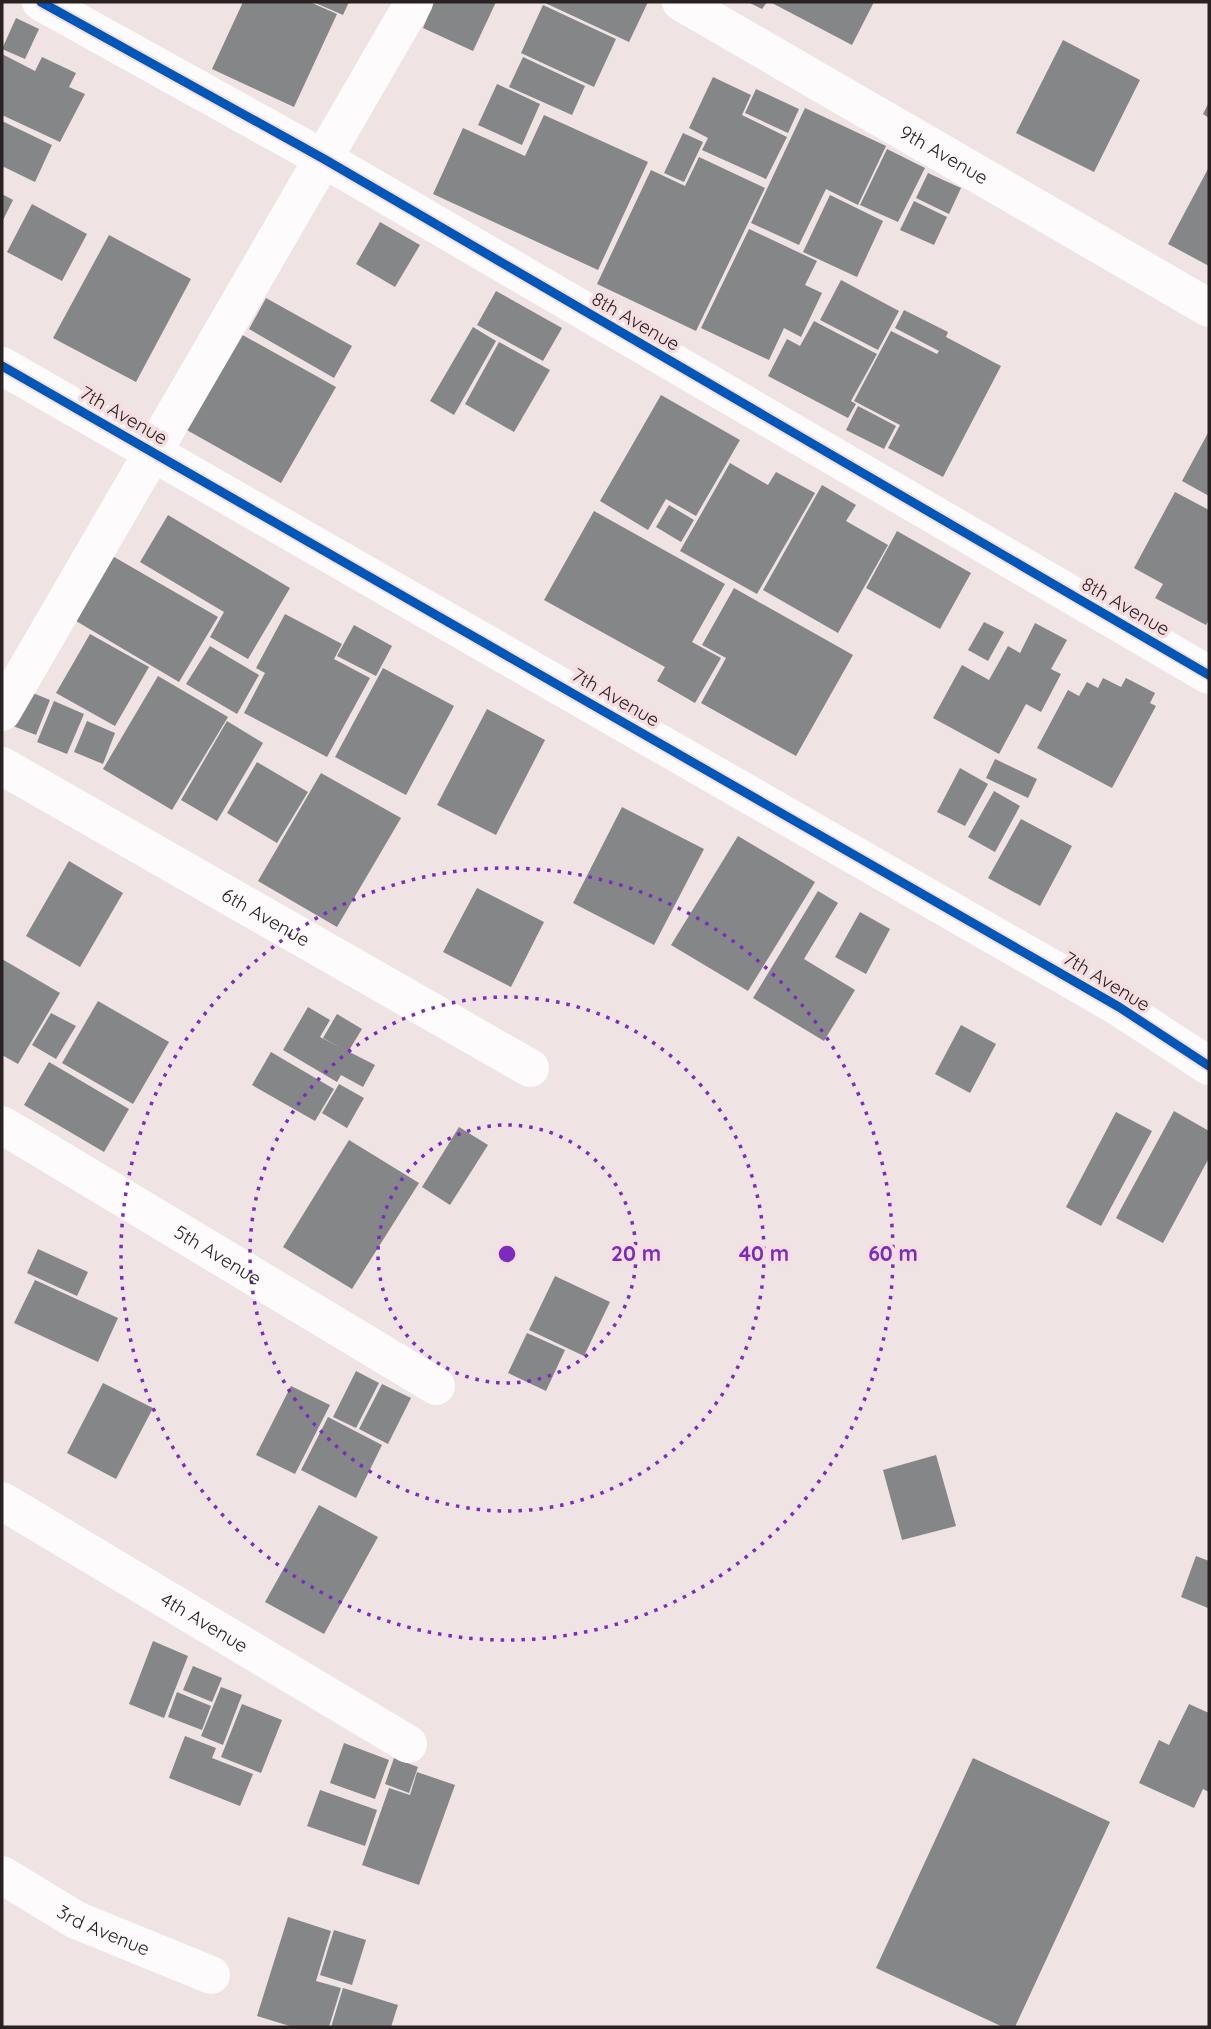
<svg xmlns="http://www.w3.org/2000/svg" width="1211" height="2029" font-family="Quicksand,sans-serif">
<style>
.building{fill:#848688}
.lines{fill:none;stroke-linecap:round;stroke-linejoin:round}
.minor{stroke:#fdfbfb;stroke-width:38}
.tertiary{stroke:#fdfbfb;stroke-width:38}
.cycleway-casing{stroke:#f6dddf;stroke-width:13}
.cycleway{stroke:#0057b8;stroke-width:9}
.ring{fill:none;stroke:#7b2cbf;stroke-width:3.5;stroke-dasharray:3.5 7}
.labels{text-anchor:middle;stroke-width:7;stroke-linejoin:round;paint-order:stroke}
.street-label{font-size:19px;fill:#2a2122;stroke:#f6dddf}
.centre{fill:#7b2cbf;stroke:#f6dddf;stroke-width:3.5}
.ring-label{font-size:21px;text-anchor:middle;font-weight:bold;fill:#7b2cbf;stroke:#f6dddf;stroke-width:7;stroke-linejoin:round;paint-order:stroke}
</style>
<rect width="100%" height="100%" fill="#f0e3e4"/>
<g class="building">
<polygon points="243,2 310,2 337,14 294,107 212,69"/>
<polygon points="313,2 349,2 343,15"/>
<polygon points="434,2 496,2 473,51 423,28"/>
<polygon points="543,2 648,2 629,42"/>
<polygon points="748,2 767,2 762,9"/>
<polygon points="770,2 874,2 852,45"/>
<polygon points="543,5 616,39 594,87 521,53"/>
<polygon points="16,18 39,29 25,59 2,49"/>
<polygon points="1063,40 1140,80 1094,172 1016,133"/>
<polygon points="2,54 35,71 42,57 76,73 69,87 85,94 60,142 2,115"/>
<polygon points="523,57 585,86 572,115 509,87"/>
<polygon points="713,77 751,95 742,115 787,137 766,179 702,150 708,138 689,128"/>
<polygon points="497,84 540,104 522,145 478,125"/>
<polygon points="756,89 799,109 788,133 745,113"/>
<polygon points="1209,102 1209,118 1203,114"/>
<polygon points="805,108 886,146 858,205 826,189 799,245 751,223"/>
<polygon points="544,115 648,162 598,270 433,194 463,128 525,156"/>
<polygon points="2,121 52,145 35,182 2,166"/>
<polygon points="683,133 703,142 684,182 664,173"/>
<polygon points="887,149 925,168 898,222 860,205"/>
<polygon points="699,157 765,188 696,331 597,284 651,170 685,186"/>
<polygon points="1209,167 1209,266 1168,244"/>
<polygon points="928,173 961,188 949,214 916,198"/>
<polygon points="2,194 13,200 2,222"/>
<polygon points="830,195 883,221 857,277 803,252"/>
<polygon points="914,201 947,217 934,245 900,230"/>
<polygon points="32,204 87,234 62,281 7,252"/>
<polygon points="380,222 420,245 395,287 356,264"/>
<polygon points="749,229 817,261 805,285 822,293 801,337 784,328 769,360 701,328"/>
<polygon points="109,235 191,279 136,382 53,338"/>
<polygon points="841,280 899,311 878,350 820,320"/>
<polygon points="496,291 562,328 543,361 477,325"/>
<polygon points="266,298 352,346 334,378 249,329"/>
<polygon points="904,310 948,332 946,337 1001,366 943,477 888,448 900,425 854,401 891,331 937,354 939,351 895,328"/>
<polygon points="814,321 877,354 851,401 856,404 848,418 768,376 787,339 800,346"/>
<polygon points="473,327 496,341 454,415 430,401"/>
<polygon points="239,333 336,387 281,483 185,429"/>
<polygon points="499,342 550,370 514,432 465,404"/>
<polygon points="661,395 740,440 696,516 666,499 648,530 600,501"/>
<polygon points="858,406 896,426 884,449 846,430"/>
<polygon points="1209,431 1209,496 1182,481"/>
<polygon points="730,463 768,485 776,472 815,493 757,594 680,551"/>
<polygon points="822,485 856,505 846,521 888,545 838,633 763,590"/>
<polygon points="1175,492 1209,510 1209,619 1206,625 1155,598 1163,584 1134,568"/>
<polygon points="669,505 694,520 681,542 656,527"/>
<polygon points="594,511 725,584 692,642 721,658 695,703 657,681 665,667 544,600"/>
<polygon points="168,515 290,588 248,659 210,637 224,612 140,562"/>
<polygon points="897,531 971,573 940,629 866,588"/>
<polygon points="109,554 218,617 179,682 71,618"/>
<polygon points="734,588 853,655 796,756 701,703 726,658 702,645"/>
<polygon points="285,614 342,644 334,659 370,678 327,757 244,713 265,673 256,668"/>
<polygon points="984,622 1004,632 988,661 968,650"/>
<polygon points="1035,623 1067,640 1051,669 1061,674 1041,712 1026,704 999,754 933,718 962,665 989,680 1008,646 1020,653"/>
<polygon points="354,625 392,646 376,676 337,656"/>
<polygon points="90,634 149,667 115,726 56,693"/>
<polygon points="210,646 259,675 237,714 186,684"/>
<polygon points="383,668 454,706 406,795 335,757"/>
<polygon points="158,676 228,717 172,810 103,769"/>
<polygon points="1103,678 1121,687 1126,678 1155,693 1150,703 1156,706 1112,788 1037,748 1068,690 1079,696 1087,682 1098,688"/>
<polygon points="28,691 50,700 36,735 13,726"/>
<polygon points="54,701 84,714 67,754 37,742"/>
<polygon points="487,709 545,740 496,835 437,805"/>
<polygon points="87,721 115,733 103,764 74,752"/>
<polygon points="227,721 263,743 217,821 181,800"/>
<polygon points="995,759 1037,779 1028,798 986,778"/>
<polygon points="257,762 308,792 277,843 227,813"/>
<polygon points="960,768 988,784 965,826 937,812"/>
<polygon points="321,773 401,818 337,927 258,881"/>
<polygon points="994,791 1020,806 995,852 968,837"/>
<polygon points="622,807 704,849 654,945 573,903"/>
<polygon points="1021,819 1072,846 1040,906 988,878"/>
<polygon points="738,836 815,882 748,991 671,945"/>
<polygon points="69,861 123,893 80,967 26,936"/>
<polygon points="477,888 544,922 511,987 443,952"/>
<polygon points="818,891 838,903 804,959 855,990 824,1041 753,998"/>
<polygon points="860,912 890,929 866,974 835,957"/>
<polygon points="2,959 60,993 18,1064 2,1055"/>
<polygon points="98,1001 169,1042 133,1104 62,1063"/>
<polygon points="308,1007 330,1020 320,1037 375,1065 363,1087 341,1075 337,1082 283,1050"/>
<polygon points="51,1013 76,1026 56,1059 32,1045"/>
<polygon points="337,1014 362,1029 348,1052 323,1038"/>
<polygon points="961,1025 996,1044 970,1093 935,1074"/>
<polygon points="271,1052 334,1089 315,1121 252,1085"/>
<polygon points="49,1062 129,1109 104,1152 24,1105"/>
<polygon points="339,1084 364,1098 347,1128 322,1113"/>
<polygon points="1174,1111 1209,1131 1209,1158 1163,1243 1116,1218"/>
<polygon points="1116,1112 1152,1131 1101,1226 1066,1207"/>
<polygon points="459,1127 488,1145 450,1205 422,1187"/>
<polygon points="349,1140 419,1183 352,1289 283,1247"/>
<polygon points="38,1249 88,1272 77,1296 27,1273"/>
<polygon points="555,1276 610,1302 584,1356 529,1330"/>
<polygon points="35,1280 118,1318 98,1362 14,1323"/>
<polygon points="527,1333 565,1350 546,1391 508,1373"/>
<polygon points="356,1371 379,1383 356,1428 333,1417"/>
<polygon points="103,1383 153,1408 116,1479 67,1453"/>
<polygon points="382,1384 411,1398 388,1444 359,1429"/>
<polygon points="291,1386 330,1405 295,1474 256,1455"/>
<polygon points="328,1417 382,1445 356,1498 301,1470"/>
<polygon points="936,1455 956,1526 902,1540 883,1470"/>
<polygon points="319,1505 378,1537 324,1634 265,1602"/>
<polygon points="1196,1556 1209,1561 1208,1608 1181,1597"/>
<polygon points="153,1641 188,1656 164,1718 129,1704"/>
<polygon points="193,1666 222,1678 212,1702 183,1690"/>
<polygon points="221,1687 242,1695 223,1745 201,1736"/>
<polygon points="177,1692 211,1706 202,1730 168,1717"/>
<polygon points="242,1704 282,1720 261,1773 221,1757"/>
<polygon points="1189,1704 1209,1713 1209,1792 1203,1789 1194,1808 1139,1783 1159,1740 1169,1745"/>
<polygon points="185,1736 216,1748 212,1758 253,1774 240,1806 169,1778"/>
<polygon points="344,1743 389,1760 375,1799 330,1783"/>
<polygon points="394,1758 418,1767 409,1793 385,1784"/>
<polygon points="973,1758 1110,1822 1015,2027 1003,2027 876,1968"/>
<polygon points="417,1772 455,1785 419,1885 362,1865 389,1788 410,1795"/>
<polygon points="320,1790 377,1810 365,1846 307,1826"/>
<polygon points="288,1917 331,1931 316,1981 341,1988 329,2027 293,2027 257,2016"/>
<polygon points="334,1930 366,1940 352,1985 320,1975"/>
<polygon points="343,1988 398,2005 391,2027 331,2027"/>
</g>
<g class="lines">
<g class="minor">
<polyline points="41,2 324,159 1209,675"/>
<path id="s1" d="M681,2L1209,308"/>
<polyline points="2,712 414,2"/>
<path id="s2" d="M2,766L530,1068"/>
<path id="s3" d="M2,1125L436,1386"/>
<path id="s4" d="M2,1501L408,1744"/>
<path id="s5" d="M2,1875L76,1920L211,1975"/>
</g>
<polyline class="tertiary" points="2,366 1119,1007 1209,1066"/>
<g class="cycleway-casing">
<g id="cycleway">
<polyline points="41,2 324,159 1209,675"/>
<polyline points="2,366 1119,1007 1209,1066"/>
</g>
</g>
<use href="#cycleway" class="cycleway"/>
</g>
<g class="ring">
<circle cx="507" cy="1254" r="129"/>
<circle cx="507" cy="1254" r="257"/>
<circle cx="507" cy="1254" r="386"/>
</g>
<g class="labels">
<g class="street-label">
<text dy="7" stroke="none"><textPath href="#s1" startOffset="304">9th Avenue</textPath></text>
<text transform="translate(636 321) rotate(30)" y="7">8th Avenue</text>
<text transform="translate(124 415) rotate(30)" y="7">7th Avenue</text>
<text transform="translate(1126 606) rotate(30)" y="7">8th Avenue</text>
<text transform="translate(616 697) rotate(30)" y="7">7th Avenue</text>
<text dy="7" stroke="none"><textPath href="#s2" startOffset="304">6th Avenue</textPath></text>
<text transform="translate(1107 981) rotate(31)" y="7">7th Avenue</text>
<text dy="7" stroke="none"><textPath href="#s3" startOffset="252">5th Avenue</textPath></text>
<text dy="7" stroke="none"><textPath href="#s4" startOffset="236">4th Avenue</textPath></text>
<text dy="7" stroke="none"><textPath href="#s5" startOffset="116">3rd Avenue</textPath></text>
</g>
</g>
<circle cx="507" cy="1254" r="10" class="centre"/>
<g class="ring-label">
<text x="636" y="1261">20 m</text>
<text x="764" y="1261">40 m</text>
<text x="893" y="1261">60 m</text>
</g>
<rect width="1211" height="2029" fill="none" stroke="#2a2122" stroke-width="7"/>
</svg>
